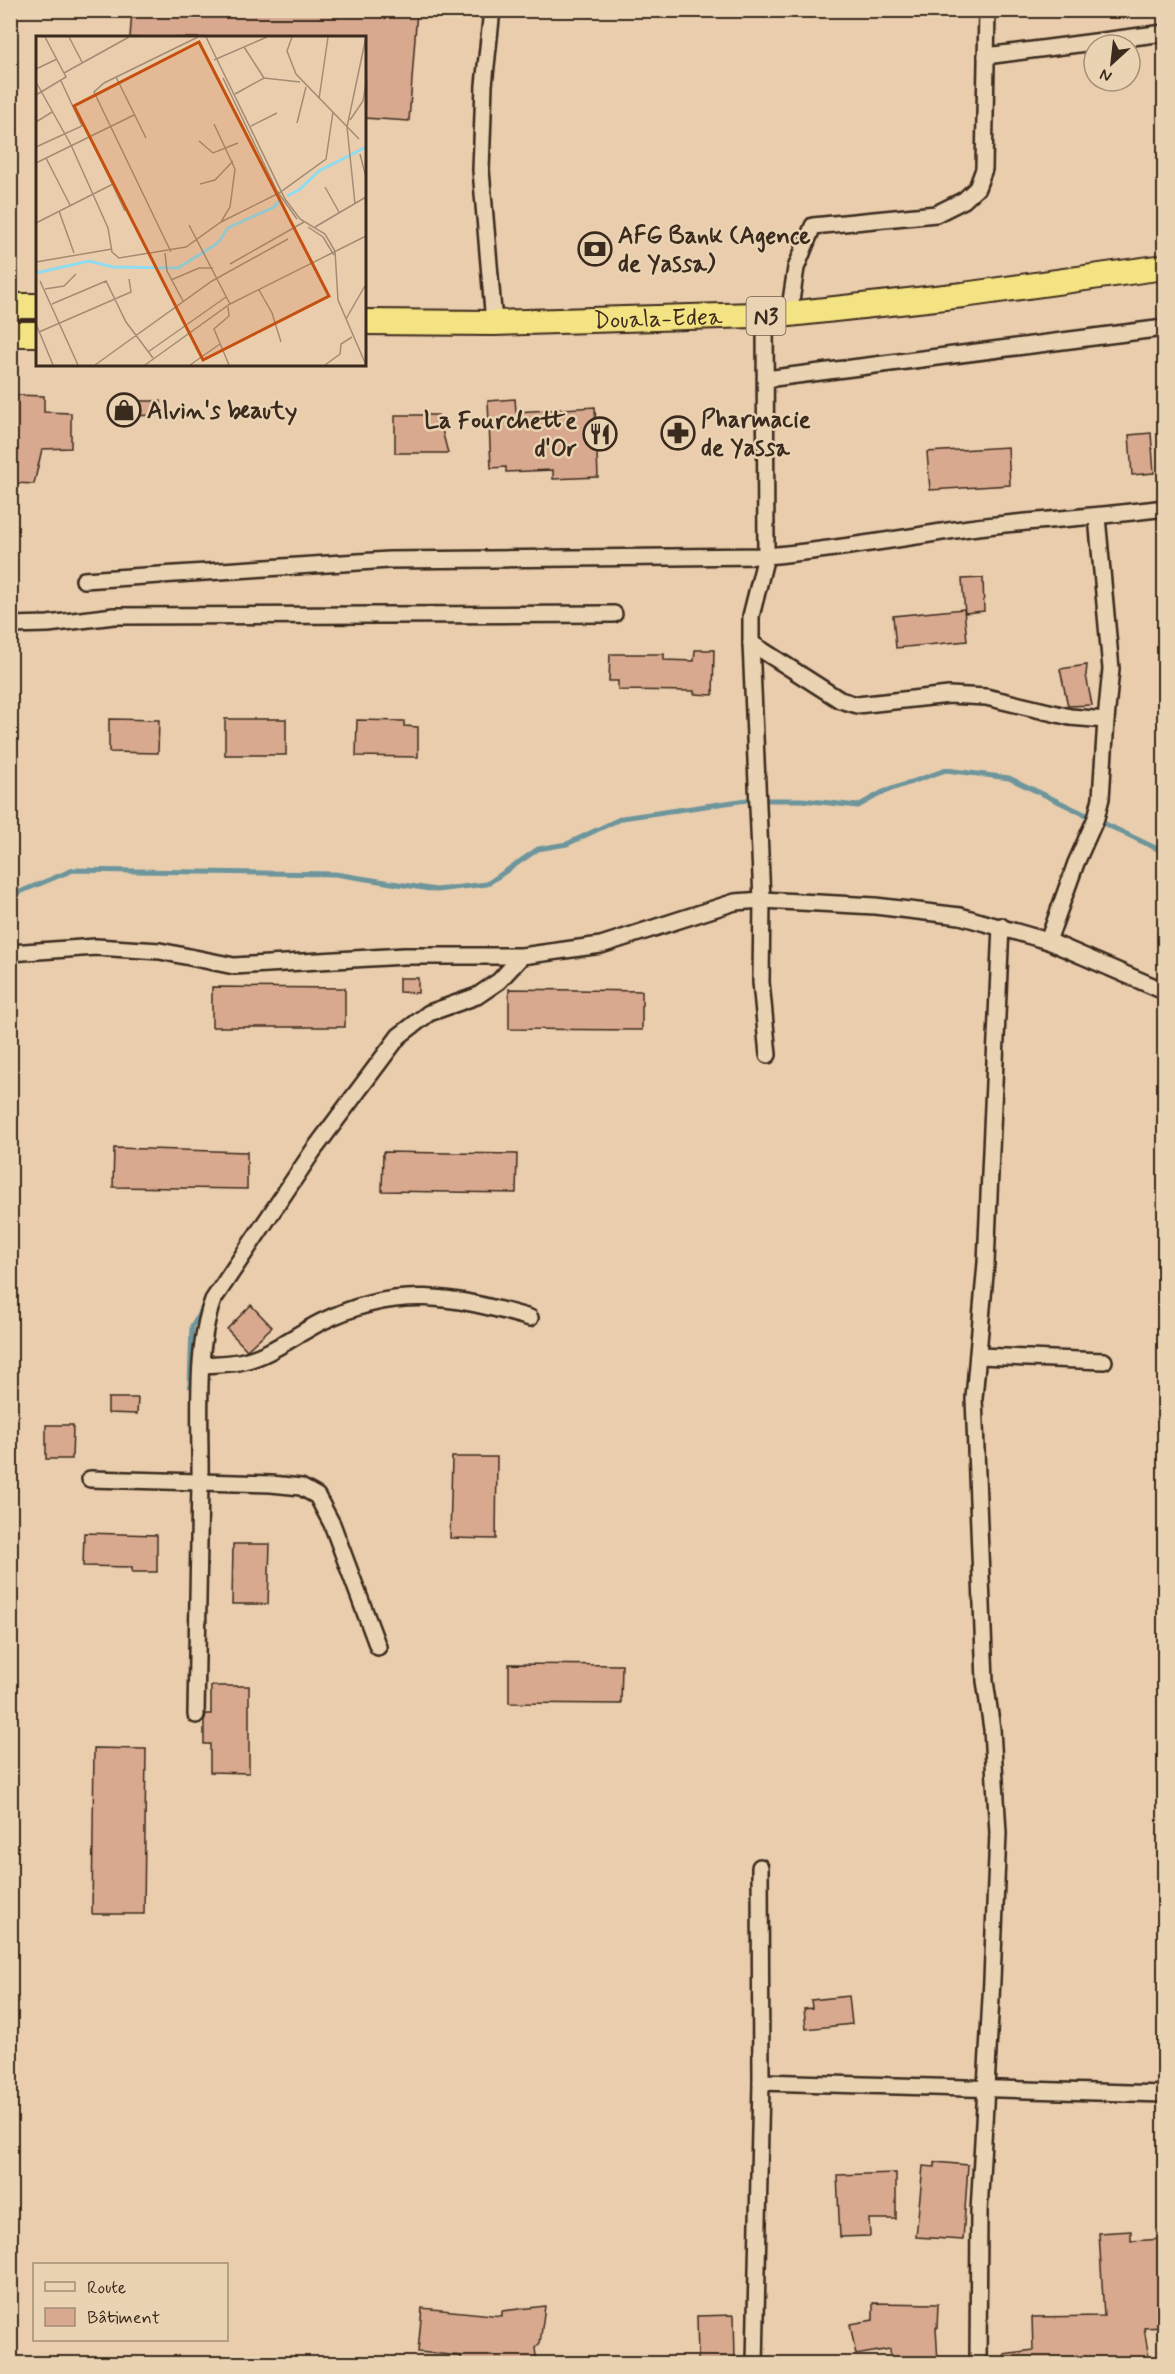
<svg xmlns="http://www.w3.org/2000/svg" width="1175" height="2374" font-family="Mynerve,sans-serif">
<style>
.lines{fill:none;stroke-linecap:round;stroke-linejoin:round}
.stream{stroke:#6d959b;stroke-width:5}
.building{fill:#d8a98e;stroke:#3b2a1e;stroke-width:1.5}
.minor-casing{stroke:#3b2a1e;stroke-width:20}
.trunk-casing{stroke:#3b2a1e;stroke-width:28}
.minor{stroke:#e9d3b2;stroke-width:15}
.trunk{stroke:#f4e382;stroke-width:24}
.labels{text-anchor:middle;stroke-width:5;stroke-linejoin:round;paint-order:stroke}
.shield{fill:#e9d3b2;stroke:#6f5d4a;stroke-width:1.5}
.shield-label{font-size:22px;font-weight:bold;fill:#3b2a1e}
.poi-label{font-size:24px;font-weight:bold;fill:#3b2a1e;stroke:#e9d3b2;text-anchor:start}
.street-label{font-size:24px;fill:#3b2a1e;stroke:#e9d3b2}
.inset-river{fill:none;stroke:#8fdcef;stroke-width:3}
.inset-road{fill:none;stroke:#a38c74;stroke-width:1.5}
.view{fill:#c55010;fill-opacity:0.15;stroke:#c55010;stroke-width:3}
.inset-edge{fill:none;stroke:#3b2a1e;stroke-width:3}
</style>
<rect width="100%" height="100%" fill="#e9cdad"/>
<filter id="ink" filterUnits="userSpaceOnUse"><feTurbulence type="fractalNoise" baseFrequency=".0167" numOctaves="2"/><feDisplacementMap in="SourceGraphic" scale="12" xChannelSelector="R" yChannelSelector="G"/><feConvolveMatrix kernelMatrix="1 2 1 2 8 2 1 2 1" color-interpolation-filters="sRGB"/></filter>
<g filter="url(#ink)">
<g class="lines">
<g class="stream">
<polyline points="10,896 73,870 335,874 436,890 487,884 538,849 567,844 622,818 747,800 802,800 858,806 883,792 946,770 1009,778 1164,852"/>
<polyline points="190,1386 192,1326 206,1302"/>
</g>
</g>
<g class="building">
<polygon points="132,10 417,10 409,121 364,118 364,38 130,38"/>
<polygon points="15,395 44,396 44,412 71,413 71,448 42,449 34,484 15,483"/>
<polygon points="515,399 516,412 595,407 598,477 553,479 553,470 506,472 506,467 491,468 488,401"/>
<polygon points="122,401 161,401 162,415 123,416"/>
<polygon points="395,415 438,415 448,453 395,453"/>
<polygon points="1151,433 1154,473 1132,475 1129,435"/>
<polygon points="1008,447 1010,485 930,490 927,452"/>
<polygon points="983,578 984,611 965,613 962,579"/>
<polygon points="964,609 967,641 896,648 893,616"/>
<polygon points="695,650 714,650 713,695 694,694 694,691 618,690 618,681 609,681 610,654 664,654 664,660 694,661"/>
<polygon points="1087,665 1086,675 1092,705 1068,706 1060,669"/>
<polygon points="109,719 159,720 158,753 109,752"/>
<rect x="225" y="719" width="61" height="36"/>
<polygon points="357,720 404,721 404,726 418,727 418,757 356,756"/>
<polygon points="399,978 418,978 418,993 399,992"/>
<polygon points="212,987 345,988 345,1027 212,1027"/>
<polygon points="509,989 642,991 642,1030 509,1029"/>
<polygon points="114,1148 247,1152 247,1189 113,1187"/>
<polygon points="383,1152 517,1154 516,1193 382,1191"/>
<polygon points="251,1305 272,1327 247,1350 227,1329"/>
<polygon points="108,1398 138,1398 137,1414 108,1413"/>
<polygon points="46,1425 73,1425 72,1459 46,1459"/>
<polygon points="452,1457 497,1457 496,1539 450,1538"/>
<polygon points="84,1533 157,1535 157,1572 132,1572 132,1567 83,1566"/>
<polygon points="233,1544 270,1544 268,1604 232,1604"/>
<polygon points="509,1664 622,1665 621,1704 509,1703"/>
<polygon points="211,1686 249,1686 249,1773 210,1772 210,1744 204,1744 204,1721 206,1714 211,1714"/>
<polygon points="94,1748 146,1749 144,1914 92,1914"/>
<polygon points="849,1996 852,2024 806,2029 804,2009 812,2008 811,2000"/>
<polygon points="935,2162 968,2165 963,2240 916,2237 923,2166 935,2167"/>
<polygon points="896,2173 896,2219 869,2219 870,2236 840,2237 837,2175"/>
<polygon points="1131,2231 1131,2241 1163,2239 1164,2327 1144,2328 1150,2364 1005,2364 1004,2354 1033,2350 1032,2317 1104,2316 1099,2233"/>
<polygon points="873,2303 938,2304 937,2328 936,2328 938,2362 891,2364 890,2349 856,2355 850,2324 873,2320"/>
<polygon points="545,2306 540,2343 535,2348 537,2364 461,2364 461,2356 418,2352 422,2308 502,2316 502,2311"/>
<polygon points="734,2315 735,2360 698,2361 697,2316"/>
</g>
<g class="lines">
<g class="minor-casing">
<g id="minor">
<polyline points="492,10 484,85 481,170 494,323"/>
<polyline points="986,56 1164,33"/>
<polyline points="789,314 796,268 813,226 936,214 964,200 977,188 984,169 987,10"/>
<polyline points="765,316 766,556 751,616 751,643 762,900 761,982 768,1055"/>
<polyline points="766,379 1164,328"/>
<path d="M84,580L389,560L766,556C834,550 901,538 969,528C1034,520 1100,517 1164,508"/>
<polyline points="10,625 48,624 114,616 614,614"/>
<polyline points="751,643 840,700 857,705 949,695 986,697 1070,717 1106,720"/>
<polyline points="1048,941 1076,863 1096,818 1101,798 1106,720 1111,669 1097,517"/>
<polyline points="10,953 96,947 160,951 234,966 404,956 522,956 601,945 735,902 762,900 875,906 960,916 1048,941 1164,991"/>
<polyline points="978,1356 1104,1361"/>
<path d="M202,1365C214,1364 227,1364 239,1362C268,1357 295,1335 321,1322C397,1284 453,1296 530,1318"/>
<polyline points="90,1479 271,1484 301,1487 317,1496 332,1524 378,1647"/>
<path d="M196,1715C197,1637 198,1559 200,1482C201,1427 194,1351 213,1300L313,1151L399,1036L429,1013L477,996L499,981L522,956"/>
<polyline points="761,2082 1164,2094"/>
<polyline points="755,2364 761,2082 760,1867"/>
<polyline points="978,2364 979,2212 992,1980 998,1833 992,1729 985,1681 974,1398 986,1263 1001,926"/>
</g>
</g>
<g class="trunk-casing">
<g id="trunk">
<polyline points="10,306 38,306"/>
<path id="s1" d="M364,322L494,323L789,314L963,295L1164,267"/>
<polyline points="10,334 38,334"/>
</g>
</g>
<use href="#minor" class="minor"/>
<use href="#trunk" class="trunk"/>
</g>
</g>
<defs>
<g id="bank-ring" transform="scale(1.725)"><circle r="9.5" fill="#e9d3b2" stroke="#3b2a1e" stroke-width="1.5"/><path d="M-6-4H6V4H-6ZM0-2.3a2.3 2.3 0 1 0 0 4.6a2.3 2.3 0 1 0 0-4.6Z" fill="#3b2a1e"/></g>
<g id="shop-ring" transform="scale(1.725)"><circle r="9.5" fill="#e9d3b2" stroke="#3b2a1e" stroke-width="1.5"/><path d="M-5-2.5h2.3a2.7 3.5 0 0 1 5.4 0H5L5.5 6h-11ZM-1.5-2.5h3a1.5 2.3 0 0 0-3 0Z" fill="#3b2a1e"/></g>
<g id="pharmacy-ring" transform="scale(1.725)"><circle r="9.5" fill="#e9d3b2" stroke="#3b2a1e" stroke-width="1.5"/><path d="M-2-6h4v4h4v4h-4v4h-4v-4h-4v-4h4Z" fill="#3b2a1e"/></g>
<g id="restaurant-ring" transform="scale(1.725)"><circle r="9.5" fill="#e9d3b2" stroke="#3b2a1e" stroke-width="1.5"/><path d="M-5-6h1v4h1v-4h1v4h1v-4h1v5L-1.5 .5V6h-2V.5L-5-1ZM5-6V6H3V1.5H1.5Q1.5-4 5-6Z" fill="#3b2a1e"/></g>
</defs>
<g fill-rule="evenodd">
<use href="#bank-ring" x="595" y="249"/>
<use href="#shop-ring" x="124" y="410"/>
<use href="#pharmacy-ring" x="678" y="433"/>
<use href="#restaurant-ring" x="600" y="434"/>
</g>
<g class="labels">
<rect class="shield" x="746.5" y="297" width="39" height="38" rx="4.5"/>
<g class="shield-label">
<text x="766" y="324">N3</text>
</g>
<g class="poi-label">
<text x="618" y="243">AFG Bank (Agence<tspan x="618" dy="28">de Yassa)</tspan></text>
<text x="147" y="418">Alvin's beauty</text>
<text x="701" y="427">Pharmacie<tspan x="701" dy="28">de Yassa</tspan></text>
<text x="577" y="428" text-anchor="end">La Fourchette<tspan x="577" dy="28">d'Or</tspan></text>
</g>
<g class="street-label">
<text dy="8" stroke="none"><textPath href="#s1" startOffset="294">Douala-Edea</textPath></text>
</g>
</g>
<g transform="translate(36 36)">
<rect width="330" height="330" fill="#e9cdad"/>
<path class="inset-river" d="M251,160L263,154L283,135L330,111M0,237L53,225L77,231L142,232L182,207L192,192L238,171L244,164"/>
<path class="inset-road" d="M33,1L46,26M170,1L249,163L264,183L289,198L299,215L302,264L330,329M256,1L251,15L260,38L323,103M208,11L228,42M178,24L231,1M0,33L21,23M28,37L93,1M80,41L110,102M187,42L241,155L261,183M0,46L35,109L72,192L76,216L83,222L150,211L185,186L243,157L290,123L297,76M199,58L228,42L264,46M0,59L30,41L9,1M283,63L292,1M314,84L327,65L330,47M0,86L16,76M261,87L270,51M178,88L199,133L194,171L185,186M215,90L241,77M54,101L89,175M163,105L177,117L202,107M0,111L46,90L25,45M324,118L330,141M10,122L34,169M0,127L98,79M164,148L179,144L197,125M289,151L303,176M319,168L311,91L330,1M23,175L38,217M0,187L77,148M153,189L194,268M272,191L287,201L298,219M279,191L330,161M135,216L58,56L68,47L162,1M129,217L131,235L147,265M0,226L76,213M194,228L268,186M135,244L163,232H177M4,245L42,329M9,253L28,250L40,238M223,254L236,277L245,306M16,268L70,245L90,286L117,322M192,271L193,280L178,293L193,329M310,283L330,248M0,288L17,329M3,296L95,256L93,243M112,316L190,261M59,329L176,245L252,203M109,329L194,268L330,200M154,329L184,308M289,329L304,318L305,308L316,301"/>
<path class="view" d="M163,6L293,260L167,324L38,70Z"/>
<rect width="330" height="330" class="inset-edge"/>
</g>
<rect width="1175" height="2374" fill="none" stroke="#e9d3b2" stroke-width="36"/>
<rect x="18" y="18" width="1139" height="2338" fill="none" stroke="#3b2a1e" stroke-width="2" filter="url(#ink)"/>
<rect x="33" y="2263" width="195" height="78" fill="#e9d3b2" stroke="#a38f77" stroke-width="1.5"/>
<rect x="45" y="2282" width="30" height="9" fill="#e9d3b2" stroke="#a38f77" stroke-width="1.5"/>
<text x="87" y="2293" font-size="18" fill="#3b2a1e">Route</text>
<rect x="45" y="2308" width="30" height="18" fill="#d8a98e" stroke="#a38f77" stroke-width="1.5"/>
<text x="87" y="2323" font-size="18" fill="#3b2a1e">Bâtiment</text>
<g transform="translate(1112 63) rotate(207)"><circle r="28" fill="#e9d3b2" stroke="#a38f77" stroke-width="1.5"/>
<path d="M0-4.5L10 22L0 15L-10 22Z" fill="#3b2a1e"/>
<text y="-9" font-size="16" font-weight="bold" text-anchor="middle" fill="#3b2a1e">N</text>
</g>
</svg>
